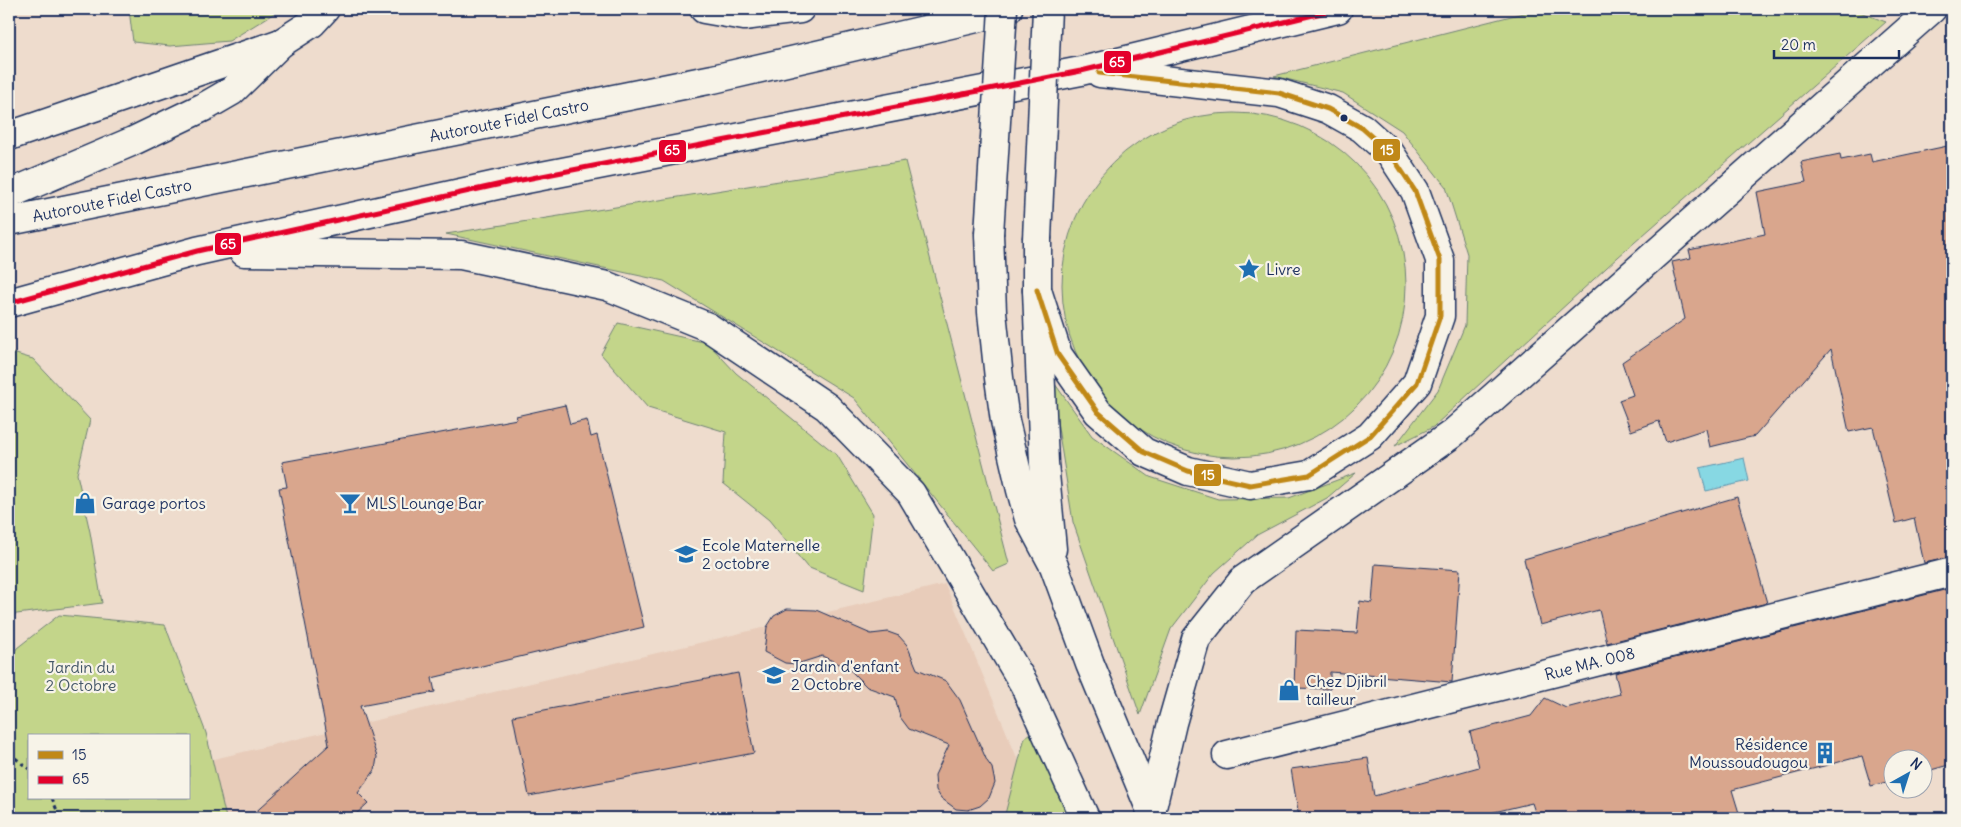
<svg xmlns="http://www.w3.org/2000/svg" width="1961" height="827" font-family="Delius,sans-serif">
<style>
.built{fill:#e8ccba}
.green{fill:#c3d58a;stroke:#6f8274;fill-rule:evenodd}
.water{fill:#87d8e3;stroke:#5c94ae}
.building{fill:#d9a68d;stroke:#1b2f5e}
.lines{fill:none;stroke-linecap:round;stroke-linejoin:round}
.minor-casing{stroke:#1b2f5e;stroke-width:31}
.primary-casing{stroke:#1b2f5e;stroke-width:31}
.trunk-casing{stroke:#1b2f5e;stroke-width:31}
.path{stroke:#1b2f5e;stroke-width:3;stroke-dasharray:4 4;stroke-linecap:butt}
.minor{stroke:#f7f3e8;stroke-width:28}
.primary{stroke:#f7f3e8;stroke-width:28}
.trunk{stroke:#f7f3e8;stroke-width:28}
.primary-bridge-casing{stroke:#1b2f5e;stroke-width:31;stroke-linecap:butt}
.primary-bridge{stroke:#f7f3e8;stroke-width:28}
.bus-1-casing{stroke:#f7f3e8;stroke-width:9}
.bus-2-casing{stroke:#f7f3e8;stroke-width:9}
.bus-1{stroke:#c08818;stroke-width:5}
.bus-2{stroke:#e4002b;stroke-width:5}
.bus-dot{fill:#1b2f5e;stroke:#f7f3e8;stroke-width:2}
.labels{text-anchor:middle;stroke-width:4.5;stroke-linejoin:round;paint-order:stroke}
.street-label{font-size:16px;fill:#1b2f5e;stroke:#f7f3e8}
.poi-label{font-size:16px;fill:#1b2f5e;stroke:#f7f3e8;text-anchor:start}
.park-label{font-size:16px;fill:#455869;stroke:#f7f3e8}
.line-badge{stroke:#f7f3e8;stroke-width:2}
.badge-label{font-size:14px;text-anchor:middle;font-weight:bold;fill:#fff}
</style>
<rect width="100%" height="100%" fill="#eedccd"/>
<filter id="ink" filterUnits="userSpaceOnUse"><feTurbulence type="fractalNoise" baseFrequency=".02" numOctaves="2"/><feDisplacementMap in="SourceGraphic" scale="10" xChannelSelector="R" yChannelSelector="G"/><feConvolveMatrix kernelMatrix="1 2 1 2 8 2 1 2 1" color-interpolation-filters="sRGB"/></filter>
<g filter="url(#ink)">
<polygon class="built" points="945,584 1042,818 134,818 189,798 189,765"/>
<g class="green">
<polygon points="129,9 281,9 229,41 170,46 133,42"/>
<polygon points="1539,9 1852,9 1886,22 1618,257 1433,427 1395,446 1438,390 1465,325 1467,254 1446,187 1402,131 1343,93 1274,76"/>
<circle cx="1234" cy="285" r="172"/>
<polygon points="905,161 1009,564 993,571 854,398 664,281 446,234"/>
<polygon points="618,323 708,343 736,373 837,455 873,514 864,590 807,567 769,520 723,483 726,432 648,408 601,354"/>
<polygon points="9,352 33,359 90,420 77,474 90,532 102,603 9,615"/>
<polygon points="1050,377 1092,436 1150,477 1218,499 1289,498 1356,473 1327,498 1257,535 1214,573 1171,629 1140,715 1073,522"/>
<path d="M59,615L165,625L206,733L226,818H9V662L17,648ZM29,736H189V798H29Z"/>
<polygon points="1036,728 1070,818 1004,818 1025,737"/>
</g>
<polygon class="water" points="1744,458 1749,481 1706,491 1700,468"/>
<g class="building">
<polygon points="1952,145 1952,557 1924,563 1914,518 1896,523 1873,427 1849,432 1831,349 1755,436 1710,447 1706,429 1666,442 1659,421 1631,431 1619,400 1633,395 1622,362 1685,319 1672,262 1691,258 1689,250 1765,234 1757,192 1806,182 1801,162 1840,154 1841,160 1870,154 1872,162"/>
<polygon points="565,405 570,424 587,420 591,437 597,435 644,627 432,678 435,692 360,706 377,757 375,770 358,793 368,803 352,818 249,818 329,745 279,488 287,487 282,462 517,419 516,416"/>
<polygon points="1737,497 1767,603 1607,643 1599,610 1540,625 1524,559"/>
<polygon points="1375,564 1460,570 1452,682 1330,672 1330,689 1294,688 1296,630 1357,633 1360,601 1372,603"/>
<polygon points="1952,588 1952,764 1924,772 1924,760 1894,760 1894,780 1871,786 1862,756 1732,790 1739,813 1719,818 1537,818 1532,803 1469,818 1299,818 1291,769 1368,758 1374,796 1479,767 1470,732 1531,716 1545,698 1566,708 1620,694 1615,673"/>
<polygon points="787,609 816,610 871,634 888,632 899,636 907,645 917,669 946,681 960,700 987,761 992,768 995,783 989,798 980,806 968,810 956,809 941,798 936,790 935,775 949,745 909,729 900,717 895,697 867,687 848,668 822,656 797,664 785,663 764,652 767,627 774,616"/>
<polygon points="738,673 754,753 529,796 513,716"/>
</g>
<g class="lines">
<g class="minor-casing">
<g id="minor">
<polyline points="9,136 281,43"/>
<path id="s1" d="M1227,755L1952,572"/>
</g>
</g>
<g class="primary-casing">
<g id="primary">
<polyline points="989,234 992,312 999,378 1005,421 1021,490 1029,519 1054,566 1090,664 1154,818"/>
<polyline points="1037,239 1037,290 1044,463 1052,549"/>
</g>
</g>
<g class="trunk-casing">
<g id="trunk">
<polyline points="704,9 744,16 800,9"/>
<polyline points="9,194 131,142 206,106 232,91 281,43 312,23 325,9"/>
<path id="s2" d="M9,221L713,79L981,17L1008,9"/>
<polyline points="244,252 461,255 607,286 708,327 827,407 911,493 1024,684 1085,818"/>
<polyline points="1037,290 1058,355 1098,412 1144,452 1188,471 1250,485 1309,475 1370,436 1417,383 1440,316 1440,260 1415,191 1390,153 1362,128 1328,109 1279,93 1100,73"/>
<polyline points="9,303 197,251 506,183 1081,71 1338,9"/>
<polyline points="1151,812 1172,723 1196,639 1243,580 1452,434 1932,9"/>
</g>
</g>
<g class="path">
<polyline points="9,753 29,769"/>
<polyline points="52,798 60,818"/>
</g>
<use href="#minor" class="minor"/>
<use href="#primary" class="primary"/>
<use href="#trunk" class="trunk"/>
<g class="primary-bridge-casing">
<g id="primary-bridge">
<polyline points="989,234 1003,9"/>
<polyline points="1037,239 1047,9"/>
</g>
</g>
<use href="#primary-bridge" class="primary-bridge"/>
<g class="bus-1-casing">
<polyline id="bus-1" points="1037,290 1058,355 1098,412 1144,452 1188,471 1250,485 1309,475 1370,436 1417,383 1440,316 1440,260 1415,191 1390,153 1362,128 1328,109 1279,93 1099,73"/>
</g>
<g class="bus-2-casing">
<polyline id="bus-2" points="9,303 197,251 506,183 1081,71 1338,9"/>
</g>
<use href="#bus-1" class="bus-1"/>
<use href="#bus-2" class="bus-2"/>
</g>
</g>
<defs>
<g id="sight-bare" transform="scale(1.725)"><path d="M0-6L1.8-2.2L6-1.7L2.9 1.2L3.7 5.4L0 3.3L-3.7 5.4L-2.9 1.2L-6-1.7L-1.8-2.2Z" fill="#1f6fb2" stroke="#f7f3e8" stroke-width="2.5" paint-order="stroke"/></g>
<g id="shop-bare" transform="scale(1.725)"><path d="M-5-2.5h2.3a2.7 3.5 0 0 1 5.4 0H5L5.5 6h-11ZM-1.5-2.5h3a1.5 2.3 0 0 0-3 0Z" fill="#1f6fb2" stroke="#f7f3e8" stroke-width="2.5" paint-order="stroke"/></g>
<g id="bar-bare" transform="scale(1.725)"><path d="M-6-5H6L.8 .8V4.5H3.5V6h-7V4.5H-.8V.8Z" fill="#1f6fb2" stroke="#f7f3e8" stroke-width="2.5" paint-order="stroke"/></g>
<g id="school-bare" transform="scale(1.725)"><path d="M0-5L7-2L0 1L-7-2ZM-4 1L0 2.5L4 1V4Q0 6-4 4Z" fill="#1f6fb2" stroke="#f7f3e8" stroke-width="2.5" paint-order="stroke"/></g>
<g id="building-bare" transform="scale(1.725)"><path d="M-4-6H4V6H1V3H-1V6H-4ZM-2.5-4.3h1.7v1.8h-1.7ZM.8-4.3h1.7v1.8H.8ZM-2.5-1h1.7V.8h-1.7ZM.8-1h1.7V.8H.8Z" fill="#1f6fb2" stroke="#f7f3e8" stroke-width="2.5" paint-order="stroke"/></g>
</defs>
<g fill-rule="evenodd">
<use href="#sight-bare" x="1249" y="269"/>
<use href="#shop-bare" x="85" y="503"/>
<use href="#bar-bare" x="350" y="503"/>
<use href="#school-bare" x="686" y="554"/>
<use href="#school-bare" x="774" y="675"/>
<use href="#shop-bare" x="1289" y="690"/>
<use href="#building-bare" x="1825" y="753"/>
</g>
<circle class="bus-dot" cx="1344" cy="118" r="4.5"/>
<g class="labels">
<g class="street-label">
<text dy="6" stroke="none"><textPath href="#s2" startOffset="510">Autoroute Fidel Castro</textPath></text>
<text dy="6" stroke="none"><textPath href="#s2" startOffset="105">Autoroute Fidel Castro</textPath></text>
<text dy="6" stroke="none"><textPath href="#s1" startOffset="374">Rue MA. 008</textPath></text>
</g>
<g class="poi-label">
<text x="1266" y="275">Livre</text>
<text x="102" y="509">Garage portos</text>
<text x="366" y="509">MLS Lounge Bar</text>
<text x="702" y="551">Ecole Maternelle<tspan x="702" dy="18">2 octobre</tspan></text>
<text x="791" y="672">Jardin d'enfant<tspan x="791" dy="18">2 Octobre</tspan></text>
<text x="1306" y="687">Chez Djibril<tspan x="1306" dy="18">tailleur</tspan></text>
<text x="1808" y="750" text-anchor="end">Résidence<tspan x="1808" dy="18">Moussoudougou</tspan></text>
</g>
<g class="park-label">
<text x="81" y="673">Jardin du<tspan x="81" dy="18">2 Octobre</tspan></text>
</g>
</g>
<g class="line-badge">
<rect x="1103" y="50" width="29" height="24" rx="5" fill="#e4002b"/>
<rect x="1372" y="138" width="29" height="24" rx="5" fill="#c08818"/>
<rect x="658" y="139" width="29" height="24" rx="5" fill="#e4002b"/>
<rect x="214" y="232" width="28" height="24" rx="5" fill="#e4002b"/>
<rect x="1193" y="463" width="29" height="24" rx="5" fill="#c08818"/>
</g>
<g class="badge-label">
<text x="1117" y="67">65</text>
<text x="1387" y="155">15</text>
<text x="672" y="155">65</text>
<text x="228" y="249">65</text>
<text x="1208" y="480">15</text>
</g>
<rect width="1961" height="827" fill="none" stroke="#f7f3e8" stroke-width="30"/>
<rect x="15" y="15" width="1931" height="797" fill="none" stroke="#1b2f5e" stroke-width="2" filter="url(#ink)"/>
<rect x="28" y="734" width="162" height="65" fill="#f7f3e8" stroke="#9fa5b1"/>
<rect x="38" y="751" width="25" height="8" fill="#c08818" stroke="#9fa5b1"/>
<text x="72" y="760" font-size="15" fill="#1b2f5e">15</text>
<rect x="38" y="776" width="25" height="8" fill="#e4002b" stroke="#9fa5b1"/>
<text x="72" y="784" font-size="15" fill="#1b2f5e">65</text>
<g transform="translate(1908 774) rotate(39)"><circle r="24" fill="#f7f3e8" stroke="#9fa5b1"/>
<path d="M0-4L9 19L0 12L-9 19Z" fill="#1f6fb2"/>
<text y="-8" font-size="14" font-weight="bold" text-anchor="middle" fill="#1b2f5e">N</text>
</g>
<path d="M1774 50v8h125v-8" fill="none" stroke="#1b2f5e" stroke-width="2.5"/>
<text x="1781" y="50" font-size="15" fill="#1b2f5e" stroke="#f7f3e8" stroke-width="4" paint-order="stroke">20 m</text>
</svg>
